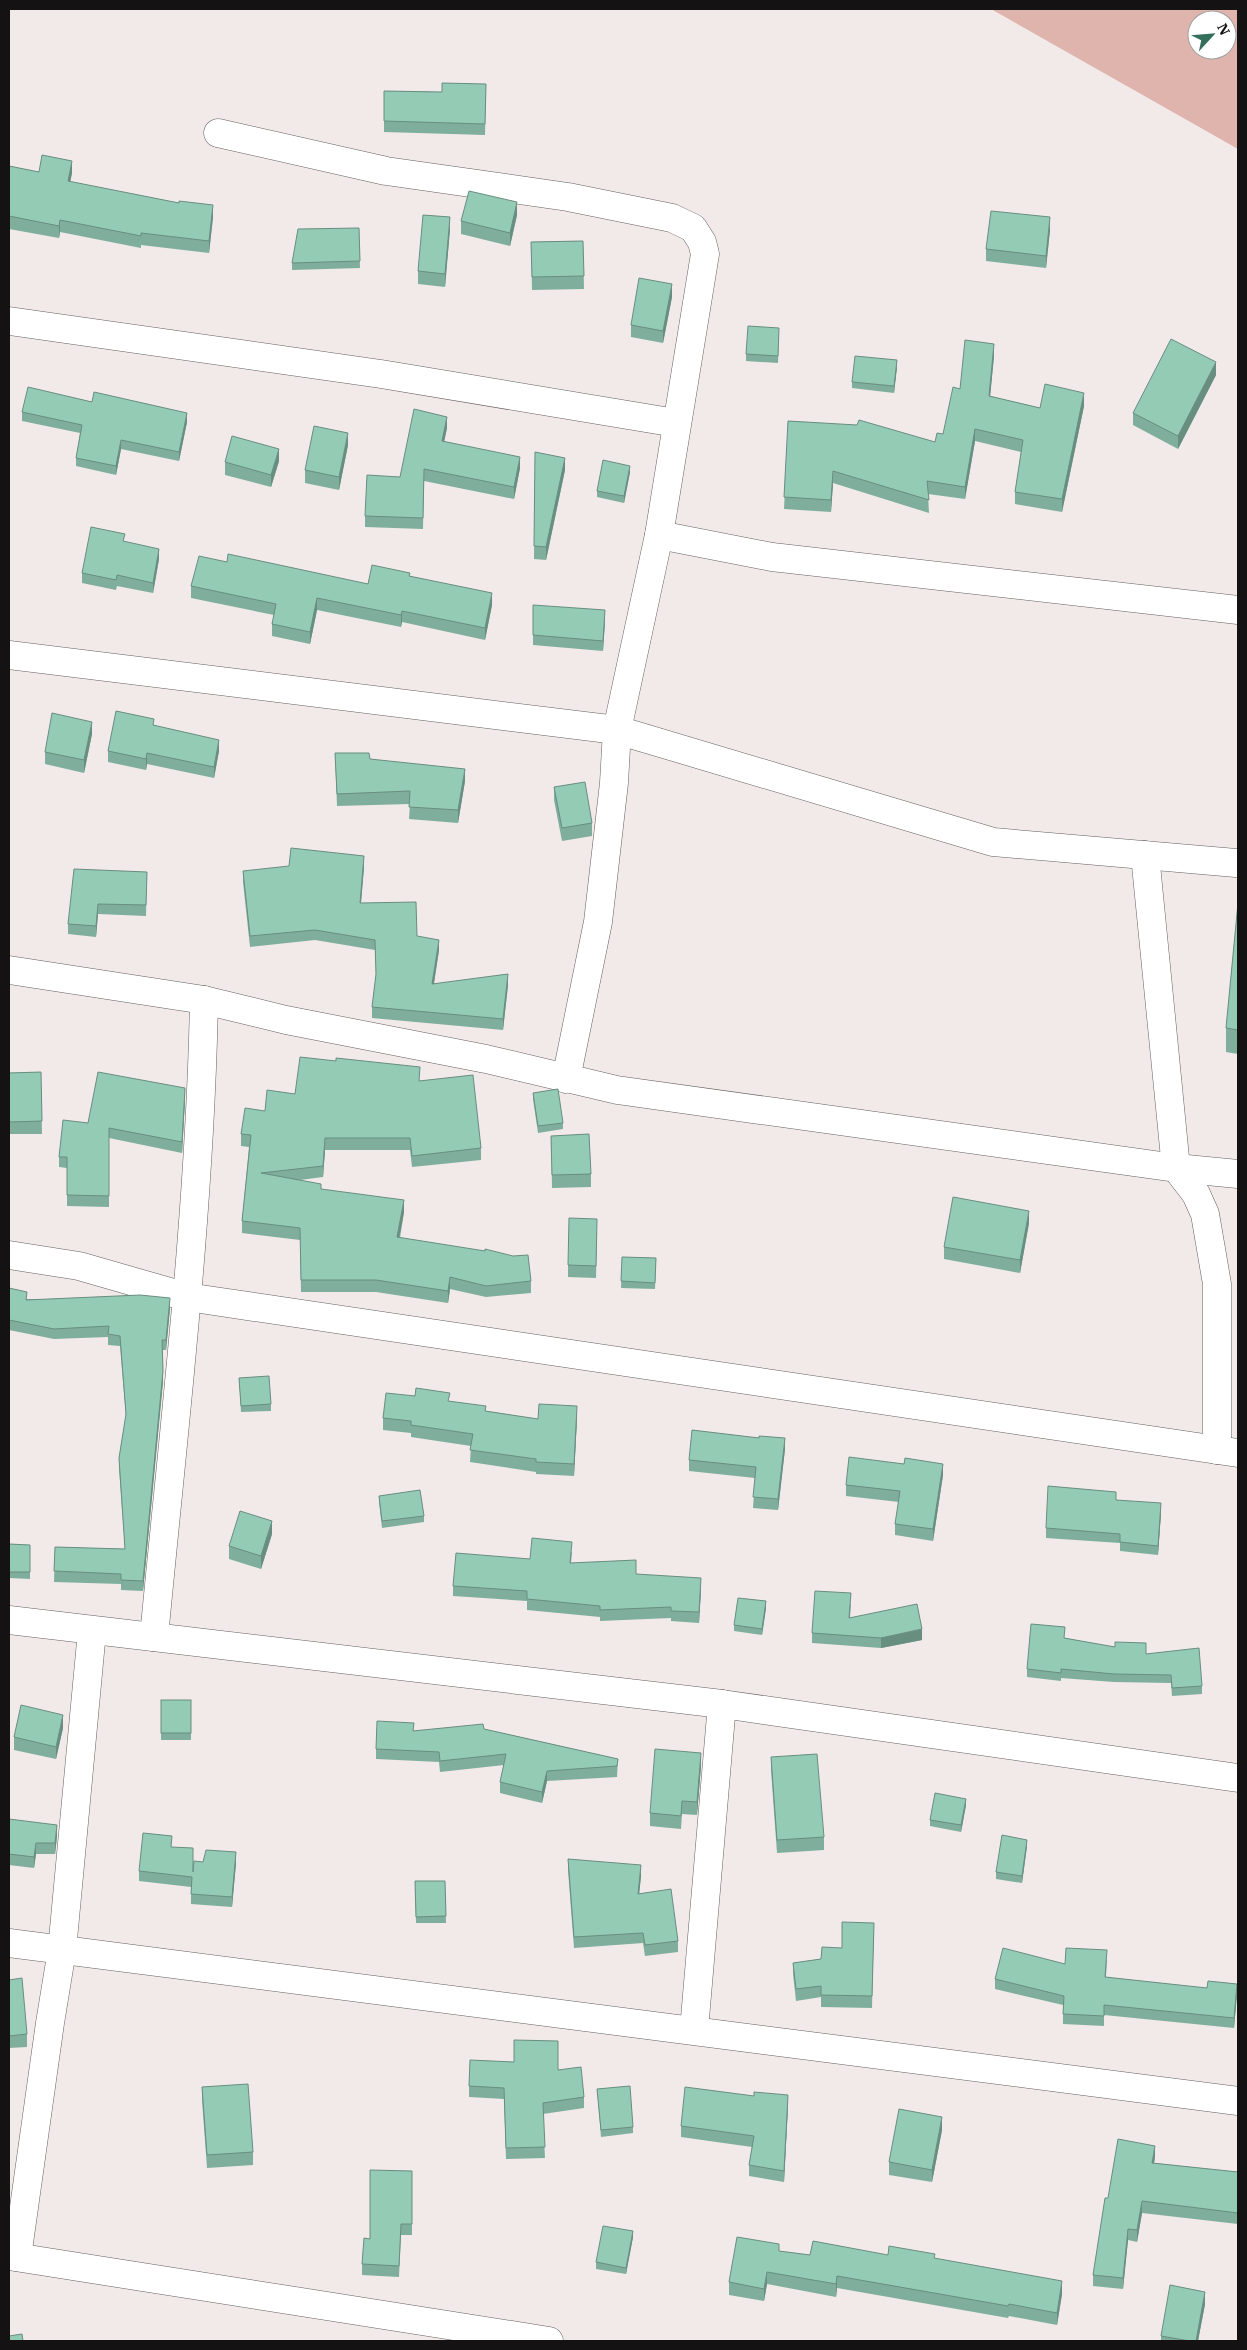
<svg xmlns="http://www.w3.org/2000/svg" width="1247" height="2350" font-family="'IBM Plex Serif',serif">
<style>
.green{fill:#dfb4ad;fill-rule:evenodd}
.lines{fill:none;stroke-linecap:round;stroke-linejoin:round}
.street-casing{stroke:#66605f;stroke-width:29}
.street{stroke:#fff;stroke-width:28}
.wall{fill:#7faf9c}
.shaded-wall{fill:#688e7f}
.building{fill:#94cbb5;stroke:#688e7f}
</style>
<rect width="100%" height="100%" fill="#f1eae9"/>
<path class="green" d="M991,9H1238V149ZM1197,20H1227V50H1197Z"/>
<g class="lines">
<g class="street-casing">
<g id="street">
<polyline points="218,133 386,171 568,197 672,218 693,228 702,242 705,254 659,535 617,730 614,783 598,922 566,1079"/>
<polyline points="9,321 381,374 676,423"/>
<polyline points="659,535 772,557 1238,610"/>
<polyline points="9,655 617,730 993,842 1236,863"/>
<polyline points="1145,855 1176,1168 1196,1194 1205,1214 1217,1284 1217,1450"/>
<polyline points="9,970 204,1000 286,1020 486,1059 617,1090 1176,1168 1238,1174"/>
<polyline points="9,1255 79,1266 187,1297 1238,1453"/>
<polyline points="9,1620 722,1704 1238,1778"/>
<path d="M154,1637C174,1425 200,1213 204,1000"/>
<polyline points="9,1943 1238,2101"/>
<polyline points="694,2030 722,1704"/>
<polyline points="9,2256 549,2341"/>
<polyline points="17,2257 50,2023 62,1950 92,1631"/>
</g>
</g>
<use href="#street" class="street"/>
</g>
<g class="wall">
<polygon points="486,84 485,135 384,132 384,91 442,92"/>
<polygon points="9,166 39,172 72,173 70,182 213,217 209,253 141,245 141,248 60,232 59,238 9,229"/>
<polygon points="517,215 510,246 461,234 461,221"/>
<polygon points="359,228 360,268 292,270 292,263"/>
<polygon points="450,229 445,287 418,284 418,271"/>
<polygon points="1050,230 1046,268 986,261 986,249"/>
<polygon points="583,241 584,289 532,290 531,242"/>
<polygon points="672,297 663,343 631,337 631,325"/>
<polygon points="779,334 778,363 746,361 746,354"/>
<polygon points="994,356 990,396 1040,408 1084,406 1062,512 1015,504 1015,492 1021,452 975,441 965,499 928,494 929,513 833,483 831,512 784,509 788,421 935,442 943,434 960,389"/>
<polygon points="897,367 894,393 852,388 852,382"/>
<polygon points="1216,375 1178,449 1133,425 1133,413"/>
<polygon points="92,402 187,422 179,461 121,449 116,475 76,466 76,458 80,433 22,421 22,412"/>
<polygon points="447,428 444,441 520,468 514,499 424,481 423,529 365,527 365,516 400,477"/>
<polygon points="348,445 339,490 305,483 305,470"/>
<polygon points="535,452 565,470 546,560 534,559"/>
<polygon points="279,461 271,487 225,475 225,462"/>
<polygon points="630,472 624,503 597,497 597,491"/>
<polygon points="125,542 159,559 153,593 117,586 116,590 82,583 82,573"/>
<polygon points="227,562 368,584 410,576 492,605 485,640 402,622 401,627 317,610 310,644 272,636 272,624 274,615 191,598 191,586"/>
<polygon points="533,605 605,620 603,651 533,645"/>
<polygon points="154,725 219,751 214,778 147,764 146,770 108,762 108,751"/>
<polygon points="92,734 84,773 45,764 45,752"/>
<polygon points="335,753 465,781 458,823 409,819 410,804 337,806"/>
<polygon points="554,787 592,823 592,836 562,841 554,800"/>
<polygon points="364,867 361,903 417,936 439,950 434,984 508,985 503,1030 372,1018 372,1007 376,976 375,950 315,940 250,947 243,882 243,871"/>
<polygon points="147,872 146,916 98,914 96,937 68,934 68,924"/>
<polygon points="1238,903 1238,1054 1226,1052 1226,1028"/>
<polygon points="41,1072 42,1134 9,1134 9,1073"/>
<polygon points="420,1081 481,1148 481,1160 412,1167 410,1150 325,1150 323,1177 300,1180 321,1189 404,1212 400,1238 531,1281 531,1293 486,1297 450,1289 448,1303 376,1292 301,1292 300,1240 242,1233 242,1221 249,1147 241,1146 241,1134 265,1111 295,1094"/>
<polygon points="533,1093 563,1123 563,1129 538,1133 533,1099"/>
<polygon points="185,1099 182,1153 109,1138 109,1207 67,1206 67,1168 59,1167 59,1157 88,1123"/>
<polygon points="551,1136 591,1174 591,1187 552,1188"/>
<polygon points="1029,1223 1020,1273 944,1259 944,1247"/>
<polygon points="597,1232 596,1278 568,1277 568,1265"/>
<polygon points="622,1257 656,1258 655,1289 621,1288"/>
<polygon points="9,1288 27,1299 170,1308 166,1350 163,1350 163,1381 143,1591 121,1590 121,1584 54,1582 55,1547 125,1549 119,1468 119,1458 126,1417 120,1346 108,1345 108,1337 54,1339 9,1330"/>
<polygon points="239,1378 271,1404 271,1411 241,1412"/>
<polygon points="450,1401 486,1411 538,1419 577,1418 574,1476 536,1474 536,1472 470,1462 471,1446 411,1437 411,1433 383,1430 383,1418"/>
<polygon points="759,1438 785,1449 778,1510 753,1508 755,1478 689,1471 689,1460"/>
<polygon points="943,1475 933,1541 895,1535 895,1524 899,1502 846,1496 846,1485"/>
<polygon points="379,1496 424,1516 424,1522 382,1528 379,1502"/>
<polygon points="1116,1500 1161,1513 1158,1555 1120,1551 1120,1543 1046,1538 1046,1528"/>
<polygon points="272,1534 261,1569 229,1559 229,1546"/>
<polygon points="9,1544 30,1545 30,1579 9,1578"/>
<polygon points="572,1552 571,1563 636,1574 701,1589 699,1623 671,1621 671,1618 600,1621 600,1617 527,1610 527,1601 453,1596 453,1586 530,1559"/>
<polygon points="851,1604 850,1618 922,1640 881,1648 812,1643 812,1633"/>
<polygon points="766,1608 762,1635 734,1631 734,1625"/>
<polygon points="1065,1638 1146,1654 1202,1686 1202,1694 1172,1696 1171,1683 1114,1682 1061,1678 1061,1681 1027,1677 1027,1669"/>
<rect x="161" y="1700" width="30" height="40"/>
<polygon points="63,1728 56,1759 14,1750 14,1737"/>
<polygon points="484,1729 618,1759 617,1777 547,1781 542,1803 500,1793 500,1782 504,1765 440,1772 439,1762 376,1759 376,1749 414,1731"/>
<polygon points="771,1757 824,1837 824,1850 777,1853 771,1770"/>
<polygon points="701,1766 697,1815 682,1814 681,1829 650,1826 650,1813"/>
<polygon points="966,1805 961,1832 930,1826 930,1820"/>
<polygon points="9,1819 57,1836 55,1854 36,1854 34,1868 9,1865"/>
<polygon points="1027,1846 1022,1883 996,1879 996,1872"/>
<polygon points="172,1847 193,1872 236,1863 232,1907 191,1904 191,1887 139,1881 139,1871"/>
<polygon points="568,1859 641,1876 639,1894 678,1941 678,1952 645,1956 643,1943 574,1948 568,1870"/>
<polygon points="415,1881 445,1881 446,1923 416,1923"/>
<polygon points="874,1923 872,2008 821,2007 821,1997 796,2001 793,1974 793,1963 821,1959 842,1948"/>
<polygon points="1107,1960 1106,1977 1237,1994 1234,2028 1104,2015 1104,2026 1063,2024 1063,2005 995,1989 995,1979 1065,1964"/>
<polygon points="9,1980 27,2034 27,2047 9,2048"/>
<polygon points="558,2070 584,2097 584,2108 543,2114 545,2158 506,2159 504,2099 469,2097 469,2086"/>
<polygon points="202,2087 253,2152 253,2165 207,2168 202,2100"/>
<polygon points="597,2089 633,2127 633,2133 601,2137"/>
<polygon points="788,2106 784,2182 749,2176 749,2165 752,2147 681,2137 681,2126"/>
<polygon points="942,2130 932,2182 889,2175 889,2162"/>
<polygon points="1155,2157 1154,2163 1238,2172 1238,2224 1142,2213 1137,2242 1128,2240 1123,2289 1093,2286 1093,2275 1108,2198"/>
<polygon points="412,2171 412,2235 401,2235 399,2277 362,2275 362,2264 370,2239"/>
<polygon points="633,2237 626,2274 596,2269 596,2262"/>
<polygon points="779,2251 810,2255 888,2255 935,2258 1062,2294 1057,2325 1009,2316 1008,2318 837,2288 836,2297 767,2284 764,2301 729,2295 729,2282"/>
<polygon points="1205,2304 1198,2341 1161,2341 1161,2336"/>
</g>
<g class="shaded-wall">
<polygon points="72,161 72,173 68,193 68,181"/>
<polygon points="517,202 517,215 510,246 510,233"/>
<polygon points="213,205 213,217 209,253 209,241"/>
<polygon points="450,217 450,229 445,287 445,274"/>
<polygon points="1050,217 1050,230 1046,268 1046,256"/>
<polygon points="60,220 60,232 59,238 59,226"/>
<polygon points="672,284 672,297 663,343 663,331"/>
<polygon points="994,344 994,356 989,408 989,396"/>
<polygon points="897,360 897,367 894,393 894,386"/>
<polygon points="1216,362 1216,375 1178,449 1178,436"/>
<polygon points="1084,393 1084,406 1062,512 1062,499"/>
<polygon points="187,413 187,422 179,461 179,452"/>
<polygon points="447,417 447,428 442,452 442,441"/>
<polygon points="975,429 975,441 965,499 965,487"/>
<polygon points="348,433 348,445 339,490 339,477"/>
<polygon points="121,440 121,449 116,475 116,466"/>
<polygon points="279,449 279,461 271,487 271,475"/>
<polygon points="520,457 520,468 514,499 514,487"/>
<polygon points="565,458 565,470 546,560 546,547"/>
<polygon points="630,466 630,472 624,503 624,496"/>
<polygon points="833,471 833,483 831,512 831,500"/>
<polygon points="159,549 159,559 153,593 153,583"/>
<polygon points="492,593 492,605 485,640 485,628"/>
<polygon points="317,598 317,610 310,644 310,632"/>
<polygon points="605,610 605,620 603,651 603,641"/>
<polygon points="402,611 402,622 401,627 401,615"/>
<polygon points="92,722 92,734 84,773 84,760"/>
<polygon points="219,740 219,751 214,778 214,767"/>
<polygon points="147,753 147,764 146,770 146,759"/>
<polygon points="465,769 465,781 458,823 458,810"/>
<polygon points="364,856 364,867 360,914 360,903"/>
<polygon points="98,904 98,914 96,937 96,926"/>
<polygon points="439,940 439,950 432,995 432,984"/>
<polygon points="508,974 508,985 503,1030 503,1019"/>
<polygon points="185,1088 185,1099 182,1153 182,1142"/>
<polygon points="325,1138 325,1150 323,1177 323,1166"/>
<polygon points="404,1200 404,1212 397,1249 397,1237"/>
<polygon points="1029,1211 1029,1223 1020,1273 1020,1260"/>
<polygon points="450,1277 450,1289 448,1303 448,1291"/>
<polygon points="170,1298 170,1308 166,1350 166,1340"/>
<polygon points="163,1371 163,1381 143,1591 143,1581"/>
<polygon points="577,1406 577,1418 574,1476 574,1464"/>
<polygon points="785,1438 785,1449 778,1510 778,1499"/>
<polygon points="943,1464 943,1475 933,1541 933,1529"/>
<polygon points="1161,1503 1161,1513 1158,1555 1158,1546"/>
<polygon points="272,1521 272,1534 261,1569 261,1556"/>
<polygon points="701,1578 701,1589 699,1623 699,1612"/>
<polygon points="766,1601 766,1608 762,1635 762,1629"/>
<polygon points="922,1629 922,1640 881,1648 881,1638"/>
<polygon points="63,1715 63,1728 56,1759 56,1747"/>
<polygon points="701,1753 701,1766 697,1815 697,1802"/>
<polygon points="547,1771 547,1781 542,1803 542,1792"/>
<polygon points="966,1799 966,1805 961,1832 961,1825"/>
<polygon points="57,1825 57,1836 55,1854 55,1843"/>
<polygon points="1027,1840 1027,1846 1022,1883 1022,1876"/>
<polygon points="36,1843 36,1854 34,1868 34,1857"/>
<polygon points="236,1852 236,1863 232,1907 232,1897"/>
<polygon points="641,1865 641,1876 638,1905 638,1894"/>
<polygon points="1237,1984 1237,1994 1234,2028 1234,2018"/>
<polygon points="788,2095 788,2106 784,2182 784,2171"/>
<polygon points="942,2117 942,2130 932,2182 932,2170"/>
<polygon points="1155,2146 1155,2157 1152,2174 1152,2163"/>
<polygon points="1142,2201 1142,2213 1137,2242 1137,2230"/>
<polygon points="1128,2229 1128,2240 1123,2289 1123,2278"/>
<polygon points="633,2231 633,2237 626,2274 626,2268"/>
<polygon points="767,2272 767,2284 764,2301 764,2289"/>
<polygon points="837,2276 837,2288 836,2297 836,2284"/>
<polygon points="1062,2281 1062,2294 1057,2325 1057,2313"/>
<polygon points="1205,2292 1205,2304 1198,2341 1196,2341"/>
</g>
<g class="building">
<polygon points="442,83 486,84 485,124 384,121 384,91 442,92"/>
<polygon points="42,155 72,161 68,181 179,203 179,201 213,205 209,241 141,233 141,236 60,220 59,226 9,216 9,166 39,172"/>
<polygon points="469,191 517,202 510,233 461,221"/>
<polygon points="991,211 1050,217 1046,256 986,249"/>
<polygon points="423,215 450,217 445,274 418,271"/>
<polygon points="359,228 360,261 292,263 298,229"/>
<polygon points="583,241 584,276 532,277 531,242"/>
<polygon points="639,278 672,284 663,331 631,325"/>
<polygon points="748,326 779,328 778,356 746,354"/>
<polygon points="1171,339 1216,362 1178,436 1133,413"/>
<polygon points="965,340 994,344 989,396 1040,408 1045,384 1084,393 1062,499 1015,492 1023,440 975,429 965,487 927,481 929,500 833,471 831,500 784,497 788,421 857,425 859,420 935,442 937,433 943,434 953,387 960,389"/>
<polygon points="855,356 897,360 894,386 852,382"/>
<polygon points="28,387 92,402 94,392 187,413 179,452 121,440 116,466 76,458 82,425 22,412"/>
<polygon points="414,409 447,417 442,441 520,457 514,487 424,469 423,518 365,516 367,475 400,477"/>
<polygon points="314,426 348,433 339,477 305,470"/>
<polygon points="232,436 279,449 271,475 225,462"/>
<polygon points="535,452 565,458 546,547 534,546"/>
<polygon points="603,460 630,466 624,496 597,491"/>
<polygon points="91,527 125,534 123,541 159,549 153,583 117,575 116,580 82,573"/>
<polygon points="228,554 368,584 372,565 410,573 409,576 492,593 485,628 402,611 401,615 317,598 310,632 272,624 276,604 191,586 199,556 227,562"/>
<polygon points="533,605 605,610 603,641 533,635"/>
<polygon points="116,711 154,719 153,725 219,740 214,767 147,753 146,759 108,751"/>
<polygon points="52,713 92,722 84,760 45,752"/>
<polygon points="335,753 369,753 370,759 465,769 458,810 409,807 410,791 337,794"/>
<polygon points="585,782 592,823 562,828 554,787"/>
<polygon points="291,848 364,856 360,903 416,902 417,936 439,940 432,984 508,974 503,1019 372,1007 376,974 375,940 315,930 250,936 243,871 289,866"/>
<polygon points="74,869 147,872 146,905 98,904 96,926 68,924"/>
<polygon points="1238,903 1238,1030 1226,1028"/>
<polygon points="300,1057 336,1061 336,1058 420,1067 419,1081 473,1075 481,1148 412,1156 410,1138 325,1138 323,1166 261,1173 321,1184 321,1189 404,1200 397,1237 485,1251 485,1249 513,1256 528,1255 531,1281 486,1286 450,1277 448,1291 376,1280 301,1280 300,1228 242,1221 251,1135 241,1134 245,1108 265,1111 267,1090 295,1094"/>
<polygon points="41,1072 42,1121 9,1122 9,1073"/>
<polygon points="98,1072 185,1088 182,1142 109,1128 109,1196 67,1195 67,1157 59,1157 63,1120 88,1123"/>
<polygon points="558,1089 563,1123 538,1126 533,1093"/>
<polygon points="589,1134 591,1174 552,1175 551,1136"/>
<polygon points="953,1197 1029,1211 1020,1260 944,1247"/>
<polygon points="569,1218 597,1219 596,1266 568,1265"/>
<polygon points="622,1257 656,1258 655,1283 621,1281"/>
<polygon points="9,1288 27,1292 26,1300 140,1295 170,1298 166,1340 162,1340 163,1371 143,1581 121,1580 121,1574 54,1571 55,1547 125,1549 119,1458 126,1414 120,1336 108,1334 109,1326 54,1329 9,1320"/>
<polygon points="269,1376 271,1404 241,1406 239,1378"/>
<polygon points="416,1388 450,1393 448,1401 486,1406 485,1411 538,1419 539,1404 577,1406 574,1464 536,1462 536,1459 470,1450 473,1434 411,1425 411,1421 383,1418 386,1393 415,1396"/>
<polygon points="692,1430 759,1438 759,1436 785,1438 778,1499 753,1497 756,1467 689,1460"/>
<polygon points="849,1457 904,1464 905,1458 943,1464 933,1529 895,1524 900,1491 846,1485"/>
<polygon points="1048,1486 1116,1492 1116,1500 1161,1503 1158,1546 1120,1542 1120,1534 1046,1528"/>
<polygon points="420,1490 424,1516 382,1521 379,1496"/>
<polygon points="240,1511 272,1521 261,1556 229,1546"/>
<polygon points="532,1538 572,1542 570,1563 636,1560 636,1574 701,1578 699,1612 671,1611 671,1607 600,1610 600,1606 527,1599 527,1591 453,1586 456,1553 530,1559"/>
<polygon points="9,1544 30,1545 30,1572 9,1572"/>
<polygon points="815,1591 851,1593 849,1618 917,1604 922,1629 881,1638 812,1633"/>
<polygon points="738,1598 766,1601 762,1629 734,1625"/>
<polygon points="1031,1624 1065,1627 1064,1638 1115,1647 1115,1642 1146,1643 1146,1654 1199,1648 1202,1686 1172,1688 1171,1675 1114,1674 1061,1669 1061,1673 1027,1669"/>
<rect x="161" y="1700" width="30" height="33"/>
<polygon points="21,1705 63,1715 56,1747 14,1737"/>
<polygon points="377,1721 414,1723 413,1731 483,1724 484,1729 618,1759 617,1766 547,1771 542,1792 500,1782 506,1754 440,1761 439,1752 376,1749"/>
<polygon points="655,1749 701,1753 697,1802 682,1801 681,1816 650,1813"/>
<polygon points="817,1754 824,1837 777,1840 771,1757"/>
<polygon points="935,1793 966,1799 961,1825 930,1820"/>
<polygon points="9,1819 57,1825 55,1843 36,1843 34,1857 9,1854"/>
<polygon points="143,1833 172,1836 171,1847 193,1848 193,1872 194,1861 203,1862 206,1850 236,1852 232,1897 191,1894 192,1877 139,1871"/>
<polygon points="1002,1835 1027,1840 1022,1876 996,1872"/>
<polygon points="568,1859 641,1865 638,1894 671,1889 678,1941 645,1945 643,1933 574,1937"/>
<polygon points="415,1881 445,1881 446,1916 416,1917"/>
<polygon points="842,1922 874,1923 872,1996 821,1995 821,1986 796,1989 793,1963 821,1959 822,1947 842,1948"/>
<polygon points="1003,1948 1065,1964 1066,1948 1107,1950 1105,1977 1207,1988 1208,1981 1237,1984 1234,2018 1104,2005 1104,2016 1063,2014 1064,1996 995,1979"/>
<polygon points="22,1978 27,2034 9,2036 9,1980"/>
<polygon points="514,2040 558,2041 558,2070 581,2067 584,2097 543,2103 545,2147 506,2148 504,2088 469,2086 470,2060 514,2062"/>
<polygon points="248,2084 253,2152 207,2155 202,2087"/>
<polygon points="630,2086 633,2127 601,2130 597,2089"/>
<polygon points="685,2087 754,2096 754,2092 788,2095 784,2171 749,2165 754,2136 681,2126"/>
<polygon points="899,2109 942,2117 932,2170 889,2162"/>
<polygon points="1118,2139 1155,2146 1152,2163 1238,2172 1238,2213 1142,2201 1137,2230 1128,2229 1123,2278 1093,2275 1105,2198 1108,2198"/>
<polygon points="370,2170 412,2171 412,2224 401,2224 399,2266 362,2264 364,2238 370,2239"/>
<polygon points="603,2226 633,2231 626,2268 596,2262"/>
<polygon points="737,2237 779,2244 779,2251 810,2255 813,2241 888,2255 889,2246 935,2254 934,2258 1062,2281 1057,2313 1009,2304 1008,2306 837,2276 836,2284 767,2272 764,2289 729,2282"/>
<polygon points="1170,2285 1205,2292 1196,2341 1190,2341 1161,2336"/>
<polygon points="22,2334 23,2341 9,2341 9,2336"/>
</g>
<rect width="1247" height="2350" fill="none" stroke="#141212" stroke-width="20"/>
<g transform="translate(1212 35) rotate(64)"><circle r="24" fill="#ffffff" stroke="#a1a0a0"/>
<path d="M0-4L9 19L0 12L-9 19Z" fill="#336f5a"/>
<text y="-8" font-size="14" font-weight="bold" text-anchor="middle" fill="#141212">N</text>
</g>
</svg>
